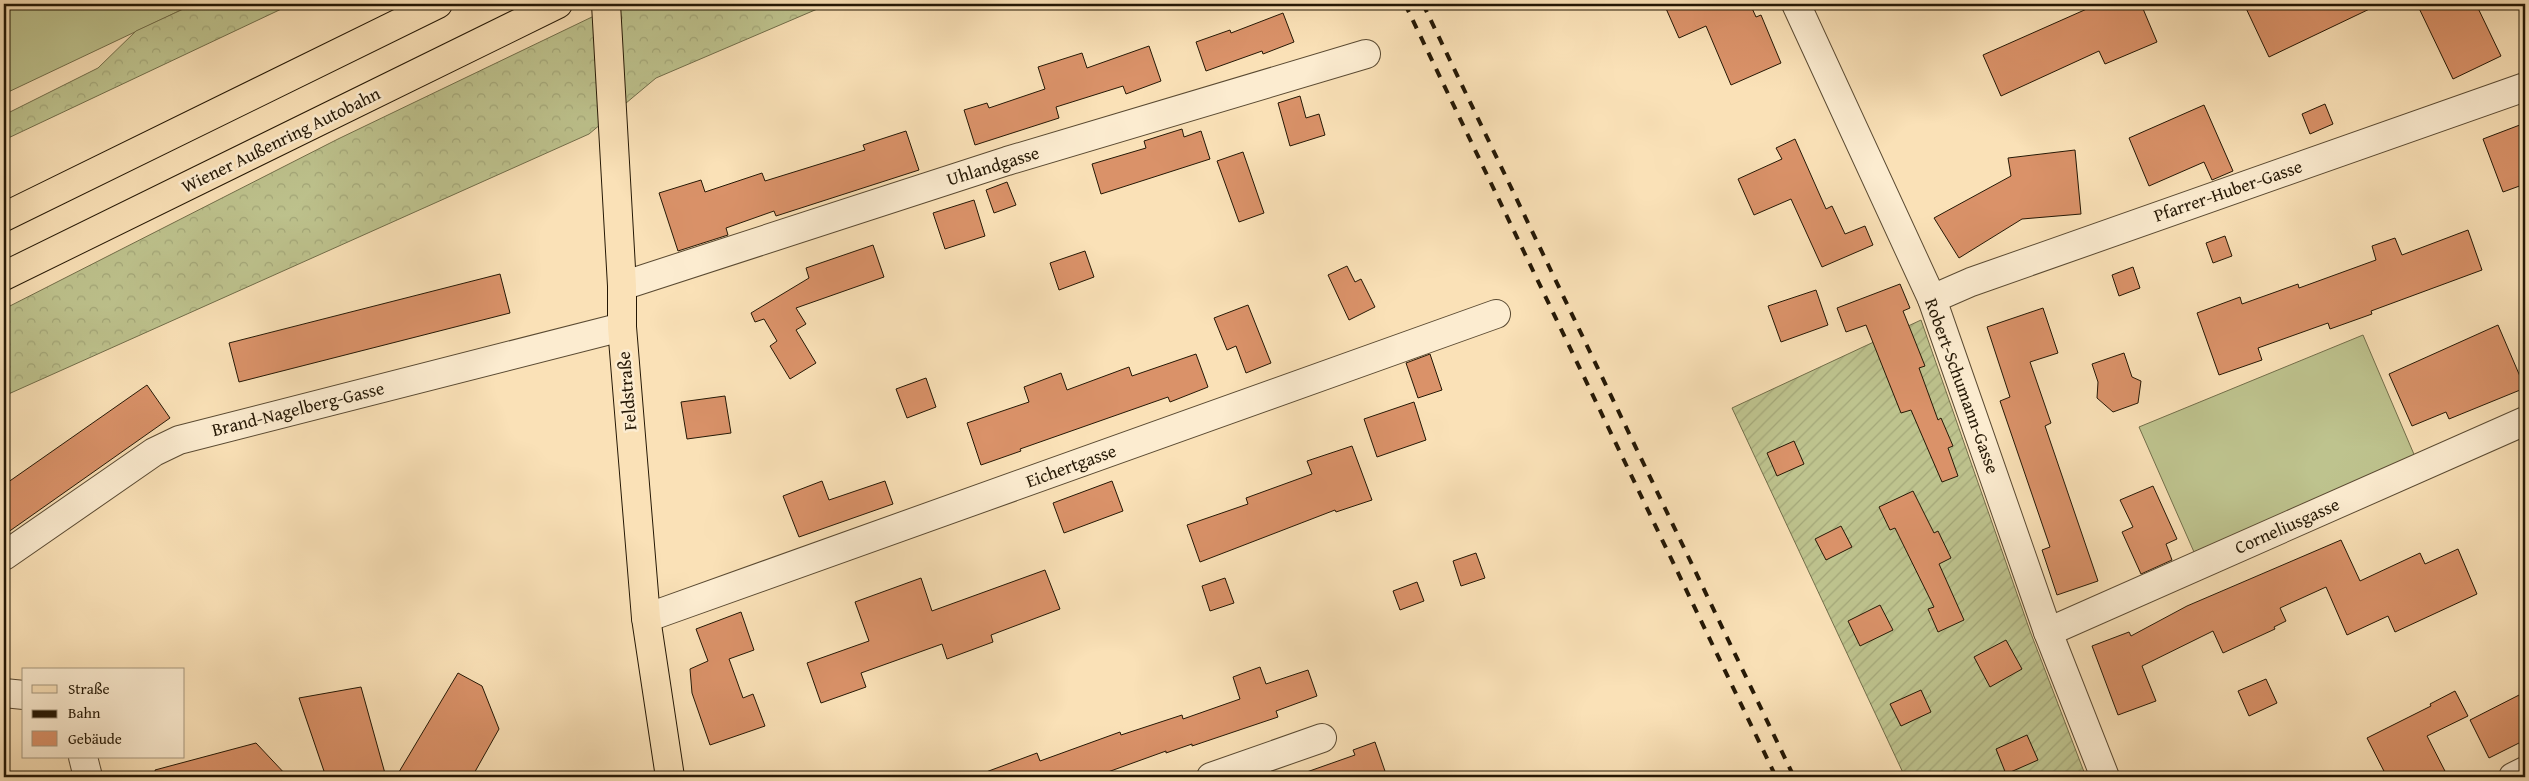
<svg xmlns="http://www.w3.org/2000/svg" width="2529" height="781" font-family="'Gentium Book Plus',serif">
<style>
.grass{fill:#bec38e;stroke:#726e4a}
.forest{fill:url(#forest-crowns);stroke:#726e4a}
.garden{fill:url(#garden-furrows);stroke:#726e4a}
.building{fill:#da9269;stroke:#251805}
.lines{fill:none;stroke-linecap:round;stroke-linejoin:round}
.minor-casing{stroke:#5a4a32;stroke-width:30}
.major-casing{stroke:#251805;stroke-width:30}
.highway-casing{stroke:#251805;stroke-width:30}
.minor{stroke:#fcecd0;stroke-width:28}
.major{stroke:#fae1b7;stroke-width:28}
.highway{stroke:#fae1b7;stroke-width:28}
.rail{stroke:#251805;stroke-width:4;stroke-dasharray:9 9;stroke-linecap:butt}
.labels{text-anchor:middle;stroke-width:5;stroke-linejoin:round;paint-order:stroke}
.street-label{font-size:18px;fill:#251805;stroke:#fcecd0}
</style>
<defs>
<pattern id="forest-crowns" width="20" height="18" patternUnits="userSpaceOnUse" patternTransform="scale(1.25)"><rect width="20" height="18" fill="#bec38e"/><path d="M2 6a3 3 0 1 1 6 0M12 15a3 3 0 1 1 6 0" fill="none" stroke="#a3a779"/></pattern>
<pattern id="garden-furrows" width="10" height="10" patternUnits="userSpaceOnUse" patternTransform="scale(1.25)"><rect width="10" height="10" fill="#bec38e"/><path d="M-1 1l2-2M0 10L10 0M9 11l2-2" fill="none" stroke="#a3a779"/></pattern>
</defs>
<rect width="100%" height="100%" fill="#fae1b7"/>
<filter id="stains"><feTurbulence type="fractalNoise" baseFrequency=".004" numOctaves="4"/><feColorMatrix values="0 0 0 0 .2 0 0 0 0 .09 0 0 0 0 .02 0 0 0 .5 -.17"/></filter>
<radialGradient id="worn" r=".72"><stop offset=".6" stop-color="#630" stop-opacity="0"/><stop offset="1" stop-color="#630" stop-opacity=".3"/></radialGradient>
<g class="grass">
<polygon points="4,4 194,4 4,94"/>
<polygon points="2363,335 2416,459 2194,552 2139,427"/>
</g>
<g class="forest">
<polygon points="194,4 292,4 4,140 4,115 98,68 136,31"/>
<polygon points="619,4 829,4 656,78 589,134 4,396 4,309 338,139"/>
</g>
<polygon class="garden" points="1921,320 2030,631 2086,777 1905,777 1732,408"/>
<g class="building">
<polygon points="1664,4 1755,4 1751,6 1756,17 1761,15 1781,63 1731,85 1706,26 1679,38"/>
<polygon points="2098,4 2141,4 2157,42 2105,64 2099,51 2001,96 1983,55"/>
<polygon points="2244,4 2380,4 2269,57"/>
<polygon points="2417,4 2476,4 2501,56 2453,79"/>
<polygon points="1283,13 1294,42 1263,54 1262,51 1206,71 1196,42 1230,30 1231,33"/>
<polygon points="1149,46 1161,81 1126,94 1123,86 1056,107 1059,118 975,145 964,110 987,103 989,108 1045,89 1038,67 1082,53 1087,68"/>
<polygon points="1300,96 1306,118 1319,114 1325,135 1290,146 1278,103"/>
<polygon points="2325,104 2333,124 2310,134 2302,114"/>
<polygon points="2204,105 2233,171 2212,180 2204,162 2149,186 2129,138"/>
<polygon points="2525,123 2525,184 2503,192 2483,139"/>
<polygon points="1182,129 1184,137 1201,131 1210,159 1101,194 1092,164 1146,148 1144,141"/>
<polygon points="906,131 919,170 776,216 774,211 726,228 728,235 678,251 659,193 701,180 705,192 762,173 765,181 865,150 863,145"/>
<polygon points="1795,139 1826,209 1832,206 1845,234 1865,226 1873,245 1822,267 1791,199 1754,215 1738,179 1782,159 1776,148"/>
<polygon points="2075,150 2081,214 2022,219 1959,258 1934,218 2011,176 2008,158"/>
<polygon points="1243,152 1264,213 1239,222 1217,161"/>
<polygon points="1007,182 1016,205 994,213 986,190"/>
<polygon points="974,200 985,236 945,249 933,213"/>
<polygon points="2468,230 2482,270 2371,311 2372,314 2330,329 2328,323 2258,348 2262,360 2219,375 2197,313 2240,297 2242,304 2298,284 2299,288 2376,260 2372,246 2395,238 2402,255"/>
<polygon points="2225,236 2232,256 2213,263 2206,243"/>
<polygon points="873,245 884,277 796,308 806,324 796,330 816,363 790,379 770,346 777,341 764,319 755,322 751,313 809,278 806,268"/>
<polygon points="1085,251 1094,277 1059,290 1050,263"/>
<polygon points="1347,266 1355,282 1361,279 1375,307 1349,320 1328,275"/>
<polygon points="2133,267 2140,288 2119,296 2112,275"/>
<polygon points="500,274 510,313 239,382 229,343"/>
<polygon points="1900,284 1910,308 1903,311 1925,366 1919,368 1938,420 1941,418 1953,446 1948,448 1958,476 1942,482 1911,410 1901,413 1866,325 1846,332 1837,308"/>
<polygon points="1816,290 1828,325 1781,342 1768,306"/>
<polygon points="1248,305 1271,363 1246,373 1236,346 1227,350 1214,318"/>
<polygon points="2043,308 2058,353 2030,362 2051,423 2045,426 2098,581 2057,595 2042,550 2050,547 2000,401 2010,397 1987,327"/>
<polygon points="2498,325 2525,388 2449,419 2446,412 2412,426 2389,374"/>
<polygon points="2124,353 2132,377 2141,381 2138,403 2113,412 2097,398 2098,382 2092,364"/>
<polygon points="1196,354 1208,387 1170,402 1168,397 1020,449 1021,451 981,465 967,423 1029,402 1024,387 1061,373 1067,390 1129,367 1132,376"/>
<polygon points="1430,354 1442,390 1418,398 1406,363"/>
<polygon points="926,378 936,407 907,418 896,389"/>
<polygon points="147,385 170,418 4,535 4,485"/>
<polygon points="725,396 731,433 687,439 681,402"/>
<polygon points="1414,402 1426,440 1377,457 1364,419"/>
<polygon points="1794,441 1804,464 1777,476 1767,453"/>
<polygon points="1352,446 1372,500 1336,512 1335,510 1200,562 1187,525 1248,504 1246,498 1312,474 1307,461"/>
<polygon points="822,481 829,500 885,481 893,504 799,537 783,496"/>
<polygon points="1112,481 1123,511 1064,533 1053,503"/>
<polygon points="2153,486 2177,539 2166,544 2172,560 2141,574 2122,532 2133,527 2120,500"/>
<polygon points="1913,491 1934,533 1938,531 1951,558 1939,564 1964,620 1938,632 1928,609 1934,607 1895,528 1890,530 1879,507"/>
<polygon points="1841,526 1852,547 1826,560 1815,539"/>
<polygon points="2341,540 2360,581 2420,553 2425,564 2458,549 2477,594 2395,632 2388,616 2347,635 2326,587 2280,608 2286,621 2274,627 2275,629 2223,653 2213,631 2142,666 2156,701 2118,715 2092,646 2129,632 2131,636 2187,606"/>
<polygon points="1476,553 1485,578 1461,586 1453,561"/>
<polygon points="1045,570 1060,609 991,635 993,642 947,659 942,644 861,673 866,687 821,703 807,663 869,641 855,602 921,578 932,611"/>
<polygon points="1225,578 1234,603 1210,611 1202,586"/>
<polygon points="1417,582 1424,601 1400,610 1393,591"/>
<polygon points="1880,605 1893,630 1860,646 1848,621"/>
<polygon points="741,612 754,650 729,659 743,698 753,694 765,726 710,745 692,693 690,669 708,661 696,629"/>
<polygon points="2006,640 2022,669 1990,687 1974,657"/>
<polygon points="1260,667 1266,684 1308,670 1317,696 1276,711 1278,717 1192,746 1192,744 1166,753 1166,751 1094,777 978,777 978,775 1037,753 1040,761 1120,732 1121,735 1182,715 1183,719 1240,699 1233,677"/>
<polygon points="458,673 482,686 499,729 472,777 396,777"/>
<polygon points="2266,679 2277,703 2249,716 2238,691"/>
<polygon points="361,687 386,777 326,777 299,698"/>
<polygon points="1921,690 1931,712 1901,726 1890,704"/>
<polygon points="2455,691 2468,716 2427,736 2448,777 2387,777 2367,738 2431,706 2430,704"/>
<polygon points="2525,692 2525,740 2489,758 2470,720"/>
<polygon points="2027,735 2038,760 2006,774 1996,749"/>
<polygon points="1375,742 1387,777 1301,777 1301,774 1355,755 1353,750"/>
<polygon points="256,743 288,777 156,777 155,770"/>
</g>
<g class="lines">
<g class="minor-casing">
<g id="minor">
<polyline points="1796,4 1932,299 2048,632 2105,777"/>
<polyline points="622,286 1007,161 1366,54"/>
<polyline points="1932,299 1971,282 2525,87"/>
<polyline points="4,556 154,452 179,440 622,327"/>
<polyline points="646,618 1496,314"/>
<polyline points="2048,632 2525,421"/>
<polyline points="4,693 24,695"/>
<polyline points="83,757 88,777"/>
<polyline points="1211,777 1322,738"/>
<polyline points="2513,777 2525,771"/>
</g>
</g>
<g class="major-casing">
<polyline id="major" points="606,4 622,286 622,327 646,618 670,777"/>
</g>
<g class="highway-casing">
<g id="highway">
<polyline points="4,217 438,4"/>
<polyline points="4,276 558,4"/>
</g>
</g>
<use href="#minor" class="minor"/>
<use href="#major" class="major"/>
<use href="#highway" class="highway"/>
<g class="rail">
<polyline points="1405,4 1776,777"/>
<polyline points="1423,4 1794,777"/>
</g>
</g>
<g class="labels">
<g class="street-label">
<text transform="translate(281 140) rotate(-26)" y="6">Wiener Außenring Autobahn</text>
<text transform="translate(993 166) rotate(-17)" y="6">Uhlandgasse</text>
<text transform="translate(2228 191) rotate(-19)" y="6">Pfarrer-Huber-Gasse</text>
<text transform="translate(1962 386) rotate(70)" y="6">Robert-Schumann-Gasse</text>
<text transform="translate(627 391) rotate(-95)" y="6">Feldstraße</text>
<text transform="translate(298 409) rotate(-14)" y="6">Brand-Nagelberg-Gasse</text>
<text transform="translate(1071 466) rotate(-20)" y="6">Eichertgasse</text>
<text transform="translate(2287 526) rotate(-24)" y="6">Corneliusgasse</text>
</g>
</g>
<rect width="2529" height="781" fill="none" stroke="#fae1b7" stroke-width="20"/>
<rect x="5" y="5" width="2519" height="771" fill="none" stroke="#251805" stroke-width="2.5"/>
<rect x="10" y="10" width="2509" height="761" fill="none" stroke="#251805"/>
<rect x="22" y="668" width="162" height="90" fill="#fcecd0" stroke="#a6977f"/>
<rect x="32" y="685" width="25" height="8" fill="#fae1b7" stroke="#a6977f"/>
<text x="68" y="694" font-size="15" fill="#251805">Straße</text>
<rect x="32" y="710" width="25" height="8" fill="#251805" stroke="#a6977f"/>
<text x="68" y="718" font-size="15" fill="#251805">Bahn</text>
<rect x="32" y="731" width="25" height="15" fill="#da9269" stroke="#a6977f"/>
<text x="68" y="744" font-size="15" fill="#251805">Gebäude</text>
<rect width="100%" height="100%" filter="url(#stains)"/>
<rect width="100%" height="100%" fill="url(#worn)"/>
</svg>
